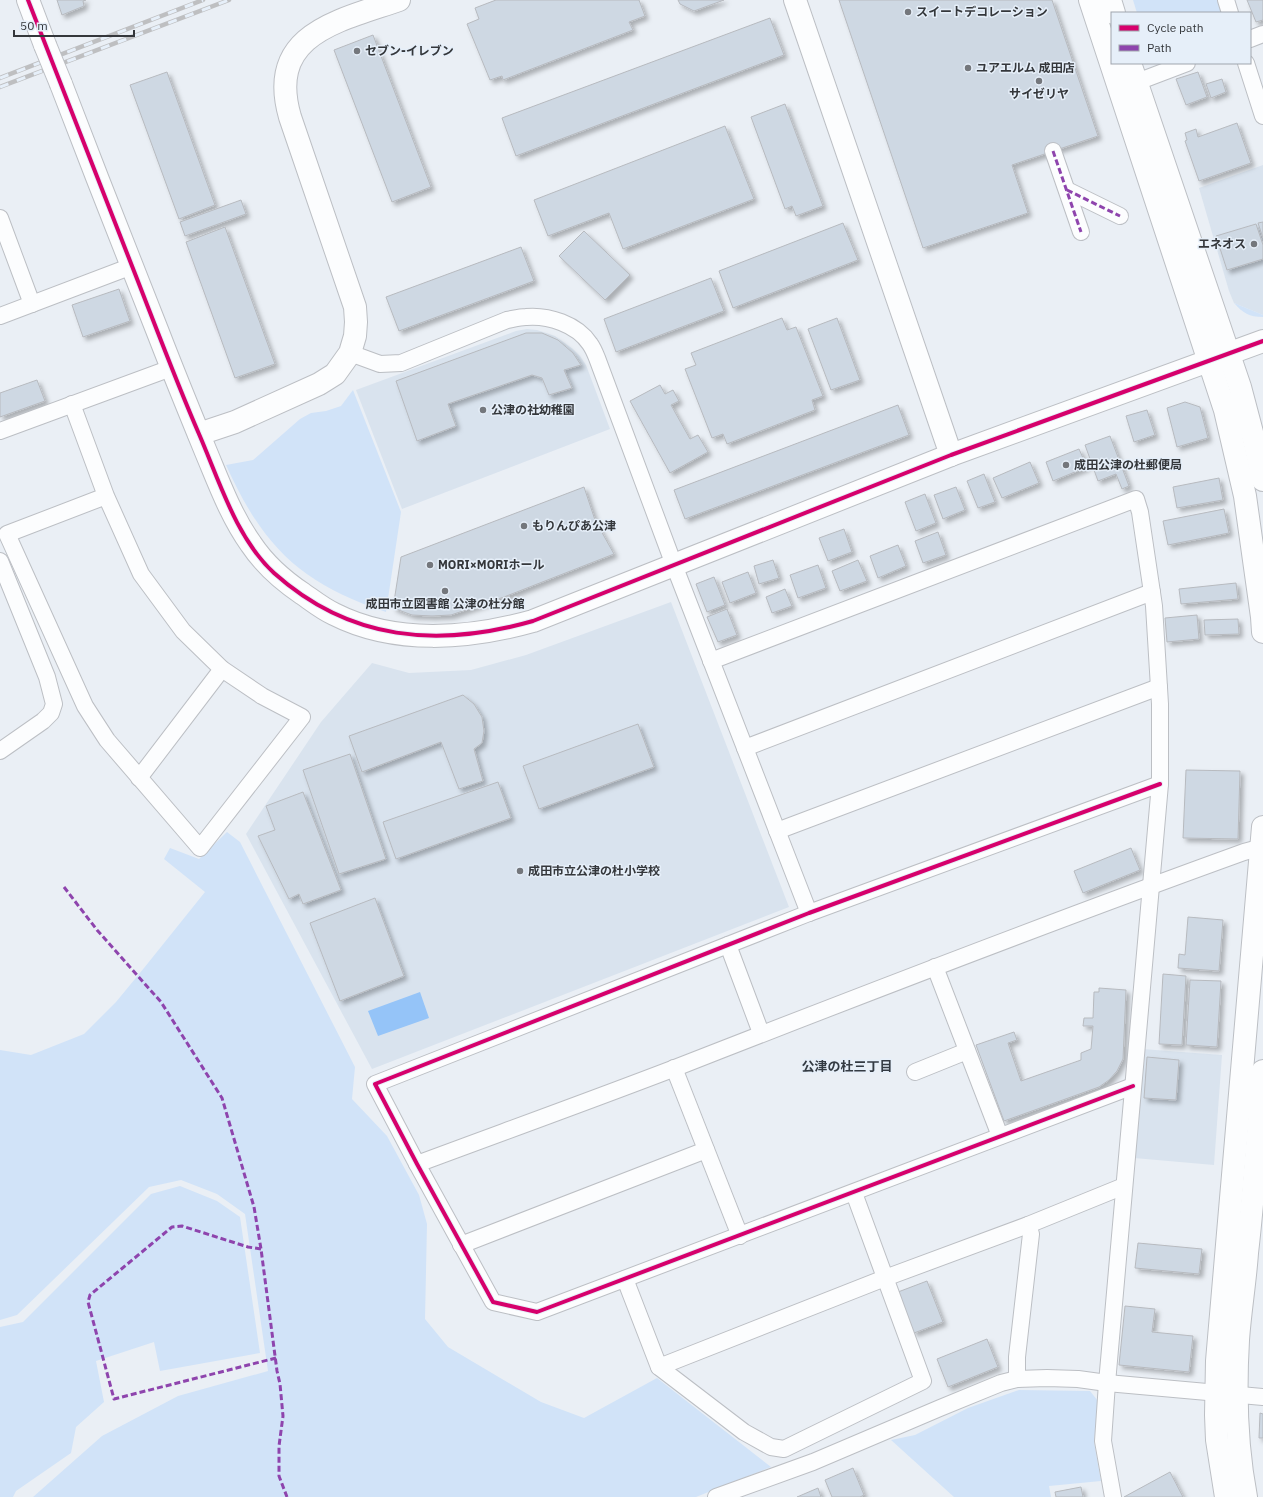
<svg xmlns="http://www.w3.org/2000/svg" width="1263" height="1497" font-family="'IBM Plex Sans','Noto Sans JP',sans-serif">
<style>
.built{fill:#d9e3ee}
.green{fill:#d1e3f8}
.water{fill:#95c4f8}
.building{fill:#ced8e3;stroke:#b7babf;filter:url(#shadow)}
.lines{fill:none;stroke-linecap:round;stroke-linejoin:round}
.street-casing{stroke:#bcbfc4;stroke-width:18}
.secondary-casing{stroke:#bcbfc4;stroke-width:24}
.street{stroke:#fcfdfe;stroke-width:16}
.secondary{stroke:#fcfdfe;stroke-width:22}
.rail-casing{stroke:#bebfc1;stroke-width:4.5}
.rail{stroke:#e6eff9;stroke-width:3;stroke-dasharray:9;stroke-linecap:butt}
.secondary-bridge-casing{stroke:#bcbfc4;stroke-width:24;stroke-linecap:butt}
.secondary-bridge{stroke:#fcfdfe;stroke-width:22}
.quiet{stroke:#8e44ad;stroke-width:3;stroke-dasharray:6 3;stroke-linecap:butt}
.cycleway-casing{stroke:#e6eff9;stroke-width:6}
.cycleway{stroke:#d6006c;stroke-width:4}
.poi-dot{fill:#74777c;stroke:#e6eff9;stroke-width:1.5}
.labels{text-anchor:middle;stroke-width:3;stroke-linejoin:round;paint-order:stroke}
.poi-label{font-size:12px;font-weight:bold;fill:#34373b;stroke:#e6eff9;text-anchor:start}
.neighbourhood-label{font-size:13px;font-weight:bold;fill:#343b43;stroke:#e6eff9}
</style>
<defs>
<filter id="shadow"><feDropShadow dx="3.5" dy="3.5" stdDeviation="2" flood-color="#0004"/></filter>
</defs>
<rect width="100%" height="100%" fill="#eaeff5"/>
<g class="built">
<polygon points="1263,165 1263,315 1234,303 1229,291 1199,188"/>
<polygon points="527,329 537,330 555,336 573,349 580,356 586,365 610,429 402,509 356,390 516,331"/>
<polygon points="671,602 789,907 372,1069 246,834 321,722 372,663 409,673 471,670 526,655"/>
<polygon points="1142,1049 1222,1055 1214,1165 1134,1158"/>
</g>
<g class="green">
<polygon points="1133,0 1219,0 1223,13 1137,13"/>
<path d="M1234,303L1263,315V317C1249,317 1243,313 1234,303Z"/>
<path d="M353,390L401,512L386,612C301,584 263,547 226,465L253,460L300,419L311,413L326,411L341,406Z"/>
<polygon points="227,832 240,842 355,1067 352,1099 387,1136 419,1195 427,1224 425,1319 448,1347 541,1402 584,1418 657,1378 771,1467 696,1497 33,1497 102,1436 178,1396 268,1371 245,1214 217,1194 181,1180 149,1187 17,1315 0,1320 0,1050 31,1055 84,1034 116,1002 144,968 205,892 164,859 170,848 199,859"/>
<polygon points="180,1186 217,1201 240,1217 260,1353 160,1371 154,1342 96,1361 104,1402 76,1427 71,1453 16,1491 13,1497 0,1497 0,1327 23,1322 151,1194"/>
<polygon points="1019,1390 1090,1391 1098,1401 1094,1442 1101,1481 1049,1486 1051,1497 954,1497 891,1440 915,1435 968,1408"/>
</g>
<polygon class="water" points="420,992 429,1018 378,1036 368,1011"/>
<g class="building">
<polygon points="57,0 86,0 83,1 84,6 62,15"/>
<polygon points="496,0 639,0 645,16 629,22 633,30 503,80 502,76 490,80 467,24 479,19 475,8"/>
<polygon points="678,0 724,0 694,11 680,4"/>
<polygon points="839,0 1052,0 1098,136 1012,165 1028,213 923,248"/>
<polygon points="1247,0 1263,0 1263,20 1256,22"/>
<polygon points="770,18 784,55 516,156 502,118"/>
<polygon points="373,35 431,187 392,202 334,50"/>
<polygon points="167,72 215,205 179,219 130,85"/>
<polygon points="1198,72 1207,97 1186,105 1176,79"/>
<polygon points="1222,79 1226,92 1211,98 1206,84"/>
<polygon points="785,104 823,206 796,216 792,206 785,209 751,117"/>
<polygon points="1237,123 1251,163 1199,181 1185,141 1187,140 1185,133 1196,129 1198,137"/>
<polygon points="725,126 754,199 623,249 609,213 548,236 534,200"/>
<polygon points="241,200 246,214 185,236 180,222"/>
<polygon points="1263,222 1263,238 1258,223"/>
<polygon points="843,223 858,260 733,308 719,271"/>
<polygon points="1256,224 1263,245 1263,259 1227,270 1216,236"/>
<polygon points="225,227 275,364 235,378 186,242"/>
<polygon points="584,231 630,275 605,300 559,256"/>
<polygon points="521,247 534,281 399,331 386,297"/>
<polygon points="711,278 724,311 616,352 604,319"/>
<polygon points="119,289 130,321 83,337 72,305"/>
<polygon points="782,318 787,330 796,327 823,396 812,400 815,410 727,444 723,434 712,438 685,369 696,365 691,353"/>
<polygon points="837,318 860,380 831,390 808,329"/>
<polygon points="526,333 542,333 558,340 573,353 581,365 564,370 572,388 549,395 542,378 532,375 448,404 456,426 417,441 396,381"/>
<polygon points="37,380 45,401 0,417 0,393"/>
<polygon points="660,385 665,394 673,390 679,401 671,405 690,439 698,435 708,452 670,473 630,401"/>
<polygon points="1185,402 1200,407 1208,438 1177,447 1167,408"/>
<polygon points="898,405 909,435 685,519 674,490"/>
<polygon points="1147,410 1155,435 1134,442 1126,416"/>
<polygon points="1110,436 1129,486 1122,489 1116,474 1098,481 1085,445"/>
<polygon points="1079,449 1087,467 1053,481 1046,462"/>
<polygon points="1030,462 1039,483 1002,498 993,478"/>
<polygon points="984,474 995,502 978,508 967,481"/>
<polygon points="1219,478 1223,500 1177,508 1173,487"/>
<polygon points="584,487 595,520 614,554 504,597 451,615 432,616 412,615 393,608 401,557"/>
<polygon points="956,487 965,510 943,519 934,495"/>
<polygon points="925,494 936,523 916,531 905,502"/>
<polygon points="1224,509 1229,533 1168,545 1163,521"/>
<polygon points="844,529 852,552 828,561 819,538"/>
<polygon points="938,532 946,555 923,563 915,541"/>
<polygon points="898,545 906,566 878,578 870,556"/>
<polygon points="773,560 779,578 759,584 754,566"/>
<polygon points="858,560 867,581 840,591 832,571"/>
<polygon points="818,565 826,588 798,598 790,575"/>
<polygon points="748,572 756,593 730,603 722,582"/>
<polygon points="714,577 725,605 707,612 696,584"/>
<polygon points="1236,583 1238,599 1181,604 1179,589"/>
<polygon points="785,589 792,606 772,613 766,597"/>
<polygon points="727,609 737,635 718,642 707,617"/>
<polygon points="1197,615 1199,639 1167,642 1165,618"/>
<polygon points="1238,619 1239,634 1205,635 1204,620"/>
<polygon points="463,695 474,704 482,717 484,731 482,743 474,749 483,781 459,789 441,742 362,772 349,736"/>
<polygon points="638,724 654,767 539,809 523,766"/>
<polygon points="350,754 386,859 339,874 303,770"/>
<polygon points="1186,770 1240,771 1238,839 1183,838"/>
<polygon points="498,782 511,818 396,859 383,822"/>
<polygon points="303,792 341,890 303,904 299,894 289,899 258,836 275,830 266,806"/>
<polygon points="1131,848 1140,870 1083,893 1074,871"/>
<polygon points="375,898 404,976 340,1001 310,923"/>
<polygon points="1188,917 1223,920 1219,971 1178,968 1179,954 1185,955"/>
<polygon points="1163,974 1186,976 1182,1045 1159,1044"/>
<polygon points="1190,980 1221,981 1217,1047 1186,1045"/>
<polygon points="1099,988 1126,990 1123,1059 1117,1071 1109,1080 1099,1087 1004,1121 976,1045 1014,1032 1017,1040 1008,1043 1021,1081 1081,1060 1081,1053 1091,1049 1093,1026 1083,1026 1084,1018 1093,1018 1094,992 1099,992"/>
<polygon points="1147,1057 1179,1060 1176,1100 1144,1098"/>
<polygon points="1138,1243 1202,1249 1199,1274 1135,1268"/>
<polygon points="927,1281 943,1322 914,1333 898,1292"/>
<polygon points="1125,1306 1155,1309 1152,1332 1193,1336 1189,1372 1119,1365"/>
<polygon points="987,1339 998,1367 948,1387 937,1359"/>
<polygon points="1260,1413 1263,1414 1263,1438 1259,1438"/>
<polygon points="853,1468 864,1495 860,1497 832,1497 825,1480"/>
<polygon points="1170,1472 1183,1497 1124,1497"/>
<polygon points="1081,1487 1083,1497 1056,1497 1055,1492"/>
<polygon points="818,1488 821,1497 797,1497"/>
</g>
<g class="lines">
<g class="street-casing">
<g id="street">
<polyline points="1226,0 1230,13"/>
<polyline points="1250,39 1263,34"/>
<polyline points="1246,63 1263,116"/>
<polyline points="1137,82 1187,63"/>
<polyline points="1053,151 1081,232"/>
<polyline points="1067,190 1120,216"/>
<polyline points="0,218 32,304"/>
<polyline points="0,316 132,266"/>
<path d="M350,353L380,364L401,363L507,320C513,319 519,317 526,317C548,315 577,324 590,344C593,348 595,353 597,358L674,565L809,913"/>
<polyline points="72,404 106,496 141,574 183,631 222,669 262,696 302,717 200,848 107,740 85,706 7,534 106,496"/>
<polyline points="0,431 171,368"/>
<polyline points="0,561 47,677 54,704 51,713 43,721 0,751"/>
<polyline points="711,661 1136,499 1140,512 1154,606 1160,704 1160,784 1107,1383 1103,1441 1113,1497"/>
<polyline points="745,748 1152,592"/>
<polyline points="139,778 222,669"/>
<polyline points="777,831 1159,687"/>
<polyline points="728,945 761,1033"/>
<polyline points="935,967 1000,1136"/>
<polyline points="674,1068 740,1236"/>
<polyline points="915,1072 967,1051"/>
<polyline points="1133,1086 537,1312 493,1302 417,1164 375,1084 809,913 1160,784"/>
<path d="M417,1164C503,1132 589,1101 675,1068C864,994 1053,921 1244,852L1255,849L1262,850"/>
<polyline points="461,1245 706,1150"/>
<polyline points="625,1279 659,1367 885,1278 1028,1225 1124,1186"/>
<polyline points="659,1367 744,1432 771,1447 784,1449 923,1381 854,1193"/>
<polyline points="1017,1379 1017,1357 1031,1234 1028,1225"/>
<polyline points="716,1497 813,1462 940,1408 1001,1383 1017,1379 1047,1378 1078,1379 1107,1383 1263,1397"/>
</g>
</g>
<g class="secondary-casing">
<g id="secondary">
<polyline points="28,0 45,45"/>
<polyline points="795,0 951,455"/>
<polyline points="1090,0 1225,410 1245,496 1262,617 1263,632"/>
<polyline points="1110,0 1114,13"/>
<polyline points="1130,63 1240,387 1254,440 1263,480"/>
<path d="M61,84C93,168 126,251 159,335C174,374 190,413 206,452C219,483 231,516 251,544C265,565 282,580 303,594C313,601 323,609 334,614C395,645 469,639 533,621L951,455L1263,341"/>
<path d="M199,434L235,422L319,384L335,374L350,353L355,336L356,322L355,307L290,117C266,34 338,21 399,0"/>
<polyline points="1226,1497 1217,1440 1216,1415 1217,1361 1263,827"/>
<path d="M1246,1497C1236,1445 1235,1392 1238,1340C1240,1311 1245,1282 1247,1253C1254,1192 1258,1132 1263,1071"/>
</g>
</g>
<use href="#street" class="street"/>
<use href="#secondary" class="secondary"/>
<g class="rail-casing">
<g id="rail">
<polyline points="0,78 203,0"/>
<polyline points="0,87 229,0"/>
</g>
</g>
<use href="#rail" class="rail"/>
<g class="secondary-bridge-casing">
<polyline id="secondary-bridge" points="45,45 61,84"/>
</g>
<use href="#secondary-bridge" class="secondary-bridge"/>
<g class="quiet">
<polyline points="1053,151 1081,232"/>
<polyline points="1067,190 1120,216"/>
<polyline points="64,887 97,930 161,1002 222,1098 254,1207 261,1249 277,1371 280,1384 283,1416 279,1446 279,1476 287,1497"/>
<polyline points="261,1249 248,1247 182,1226 172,1227 90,1295 88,1302 114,1399 276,1358"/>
</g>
<g class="cycleway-casing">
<g id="cycleway">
<path d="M28,0C62,89 98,177 132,266C154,322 175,379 199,434C219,480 236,538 274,573C350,641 438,648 533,621L951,455L1263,341"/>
<polyline points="1133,1086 537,1312 493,1302 417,1164 375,1084 809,913 1160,784"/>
</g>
</g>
<use href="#cycleway" class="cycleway"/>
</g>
<g class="poi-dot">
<circle cx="908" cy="12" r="4"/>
<circle cx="357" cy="51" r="4"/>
<circle cx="968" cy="68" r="4"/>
<circle cx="1039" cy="81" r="4"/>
<circle cx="1254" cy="244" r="4"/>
<circle cx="483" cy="410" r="4"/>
<circle cx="1066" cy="465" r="4"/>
<circle cx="524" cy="526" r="4"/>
<circle cx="430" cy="565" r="4"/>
<circle cx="445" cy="591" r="4"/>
<circle cx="520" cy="871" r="4"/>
</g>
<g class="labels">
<g class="poi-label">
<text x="916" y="16">スイートデコレーション</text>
<text x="365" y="55">セブン-イレブン</text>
<text x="976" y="72">ユアエルム 成田店</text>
<text x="1039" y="98" text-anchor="middle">サイゼリヤ</text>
<text x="1246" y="248" text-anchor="end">エネオス</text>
<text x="491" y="414">公津の社幼稚園</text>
<text x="1074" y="469">成田公津の杜郵便局</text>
<text x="532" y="530">もりんぴあ公津</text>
<text x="438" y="569">MORI×MORIホール</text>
<text x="445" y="608" text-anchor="middle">成田市立図書館 公津の杜分館</text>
<text x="528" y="875">成田市立公津の杜小学校</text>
</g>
<g class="neighbourhood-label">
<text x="847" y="1071">公津の杜三丁目</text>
</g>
</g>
<rect x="1111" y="12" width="140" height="52" fill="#e6eff9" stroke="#9fa5ad"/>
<rect x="1119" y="25" width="20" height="6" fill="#d6006c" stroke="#9fa5ad"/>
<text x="1147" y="32" font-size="12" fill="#34373b">Cycle path</text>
<rect x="1119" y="45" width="20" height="6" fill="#8e44ad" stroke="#9fa5ad"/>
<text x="1147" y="52" font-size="12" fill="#34373b">Path</text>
<path d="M14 30v6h120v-6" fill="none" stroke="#34373b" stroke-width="2"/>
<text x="20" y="30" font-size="12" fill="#34373b" stroke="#e6eff9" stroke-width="3" paint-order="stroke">50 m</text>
</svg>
